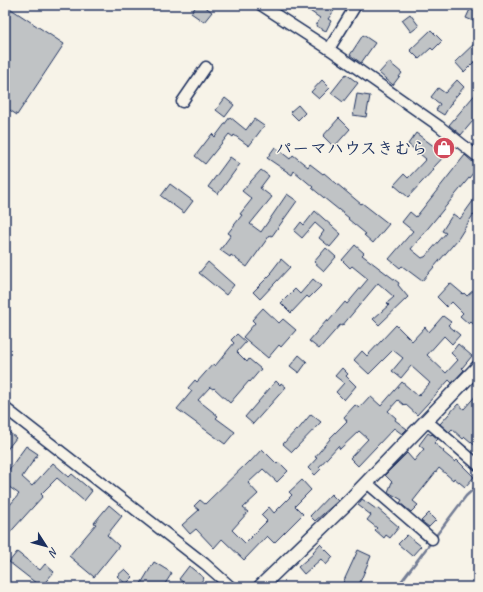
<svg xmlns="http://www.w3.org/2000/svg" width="483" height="592" font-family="Caveat,'Klee One',sans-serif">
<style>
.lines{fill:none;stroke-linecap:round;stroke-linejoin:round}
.stream{stroke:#727c95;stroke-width:2.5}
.building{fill:#c0c3c5;stroke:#1b2f5e}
.minor-casing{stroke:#1b2f5e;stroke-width:13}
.tertiary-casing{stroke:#1b2f5e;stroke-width:16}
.minor{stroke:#f7f3e8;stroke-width:10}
.tertiary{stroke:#f7f3e8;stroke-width:13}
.labels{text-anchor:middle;stroke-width:3;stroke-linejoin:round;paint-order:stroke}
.poi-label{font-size:17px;font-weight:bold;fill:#1b2f5e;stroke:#f7f3e8;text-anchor:end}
</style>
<rect width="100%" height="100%" fill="#f7f3e8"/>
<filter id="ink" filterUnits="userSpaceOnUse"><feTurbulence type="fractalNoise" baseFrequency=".025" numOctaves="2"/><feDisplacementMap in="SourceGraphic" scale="8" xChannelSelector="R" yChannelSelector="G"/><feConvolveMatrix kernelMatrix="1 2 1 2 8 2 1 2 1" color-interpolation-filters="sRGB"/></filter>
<g filter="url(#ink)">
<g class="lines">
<g class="stream">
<polyline points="435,537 466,496 478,485"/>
<polyline points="397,587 432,541"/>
</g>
</g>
<g class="building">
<polygon points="5,5 64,44 17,115 5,107"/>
<polygon points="197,5 203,5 212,12 204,22 191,13"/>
<polygon points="301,5 338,5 328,19 331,21 326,31 316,26 320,18"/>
<polygon points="472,5 478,5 478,23 466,18"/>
<polygon points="410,14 419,26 411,32 402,20"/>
<polygon points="431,30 442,41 433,50 431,48 419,59 410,50"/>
<polygon points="363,35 375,43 361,63 350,55"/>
<polygon points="478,40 478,58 464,72 455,62"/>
<polygon points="389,62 402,73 393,85 379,73"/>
<polygon points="346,74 358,83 343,102 331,93"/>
<polygon points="322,80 330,88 319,99 311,92"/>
<polygon points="457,80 464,87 451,102 452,102 444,115 436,110 440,104 431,97 438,88 445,93"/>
<polygon points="478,91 478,115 461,135 449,125"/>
<polygon points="357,94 370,96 366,117 353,115"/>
<polygon points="225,98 234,105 225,117 216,110"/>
<polygon points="298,105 305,113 298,120 290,112"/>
<polygon points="230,117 246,130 254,119 264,126 249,146 234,135 233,137 229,134 205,164 195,156 212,134 215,137"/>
<polygon points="339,118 350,129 334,147 323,136"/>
<polygon points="416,133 435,147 443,140 452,148 433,168 434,169 408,197 394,185 404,174 408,178 426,159 408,144"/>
<polygon points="275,147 290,159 293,155 308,167 310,164 323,174 324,173 361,204 362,203 389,224 373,243 364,235 366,234 348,219 349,218 329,202 312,188 313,187 294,171 292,175 267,158"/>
<polygon points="465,155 478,167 411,249 422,258 424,257 425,257 446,233 442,231 453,214 460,219 478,194 478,218 473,215 458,239 422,281 402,266 400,268 389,259 413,231 402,222 410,212 416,217"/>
<polygon points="230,157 240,164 218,194 208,187"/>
<polygon points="261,170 269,176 260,188 272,197 250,224 261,232 287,194 297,201 272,236 270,235 247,267 231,255 230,257 220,250 231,235 228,233 242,215 240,214 252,199 242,191"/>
<polygon points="170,184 193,201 184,213 161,196"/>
<polygon points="315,211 341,234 330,247 319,238 324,231 315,223 302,238 294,231 301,222 304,225"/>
<polygon points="355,245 364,253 362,255 399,283 398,285 408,297 379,325 373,319 389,305 387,303 394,297 378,283 342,326 340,325 319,349 309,341 327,320 328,322 345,302 347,304 368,279 352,266 350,268 342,260"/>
<polygon points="326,248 336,257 324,271 314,262"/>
<polygon points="281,259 290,267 260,299 253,292 272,273 271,272"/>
<polygon points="208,262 234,285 226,295 199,273"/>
<polygon points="313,279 321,286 309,298 307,296 291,313 281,303 295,289 300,294"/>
<polygon points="450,283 463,294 464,293 467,296 478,286 478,328 471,322 469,324 460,316 463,313 452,302 447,307 437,297"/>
<polygon points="263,308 279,323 283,319 296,330 281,347 279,345 268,358 243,337 255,323 252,320"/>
<polygon points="443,316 451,322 448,325 460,335 452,344 444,336 427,355 446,373 458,360 451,353 458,344 472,356 462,368 464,370 452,383 449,380 417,415 405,404 404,405 398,400 388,411 396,418 395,420 407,429 402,434 394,428 358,466 350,458 368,439 359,431 340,449 338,446 319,467 321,469 315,475 308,468 317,458 315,457 330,439 330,438 347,421 344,417 355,405 359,408 370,396 381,406 402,382 418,396 430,383 411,366 401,378 392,371 403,358 393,350 369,374 354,360 362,351 367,356 396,325 412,341 425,327 429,332"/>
<polygon points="237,334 246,342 237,352 247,362 249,359 261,369 250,382 249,381 230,403 214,388 213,389 210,387 198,400 218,416 216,418 235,432 225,444 177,409 192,391 188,388 195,380 197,382 213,364 215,366 234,343 231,340"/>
<polygon points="299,355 307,362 299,373 290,366"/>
<polygon points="342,368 348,374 346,376 356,386 344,400 336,392 344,383 335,376"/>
<polygon points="276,381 280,385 281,383 286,387 253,424 245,417"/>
<polygon points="478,393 478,448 465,437 463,439 452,429 449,432 440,424 458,404 464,409"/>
<polygon points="311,414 321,422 292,452 283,444 296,430 297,431"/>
<polygon points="5,429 16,438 5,452"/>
<polygon points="428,433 431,435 432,434 438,439 434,443 444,451 443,452 455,462 457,460 474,477 465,487 454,478 453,480 439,468 413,501 418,505 411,512 400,503 402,500 388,492 392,482 385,475 407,453 414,461 424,449 419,445"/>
<polygon points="26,446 38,454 22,477 32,486 53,463 69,477 72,474 92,491 84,501 57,478 41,494 43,496 5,538 5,511 19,494 5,484 5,475"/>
<polygon points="262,449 277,464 279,462 288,471 277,482 263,469 248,483 258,494 243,508 248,512 232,530 245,543 267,521 261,515 269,507 274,513 292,495 289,492 302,480 311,490 295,506 303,514 274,543 267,536 244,560 222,539 214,548 196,529 190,534 182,525 199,510 194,506 200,500 205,504 249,461 250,462"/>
<polygon points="331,494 338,501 315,521 310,516"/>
<polygon points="362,499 376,509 377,508 399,527 390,538 386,535 384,538 375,530 377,528 367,520 371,515 358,505"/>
<polygon points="109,505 122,516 107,535 119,546 94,577 69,556 96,524 94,523"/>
<polygon points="429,513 436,520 429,527 421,521"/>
<polygon points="407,535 421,546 412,556 398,544"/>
<polygon points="320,544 333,557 326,565 321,559 304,574 298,567 314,553 313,552"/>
<polygon points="358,550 371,556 358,587 341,587"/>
<polygon points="17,552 40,570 45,564 54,572 41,587 9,562"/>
<polygon points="154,562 172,573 163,587 139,587"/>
<polygon points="189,566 204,578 197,587 178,587 183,582 179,579"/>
<polygon points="125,569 133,577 126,584 117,576"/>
</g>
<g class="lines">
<g class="minor-casing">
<g id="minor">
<polyline points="261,5 329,49 439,126 478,157"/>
<polyline points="329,49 356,5"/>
<polyline points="182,102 206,67"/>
<polyline points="5,408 205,564 231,587"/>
<polyline points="427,421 478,465"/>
<polyline points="367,483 432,539"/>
</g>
</g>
<g class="tertiary-casing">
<polyline id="tertiary" points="260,587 349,501 478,367"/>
</g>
<use href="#minor" class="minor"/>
<use href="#tertiary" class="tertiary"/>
</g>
</g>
<defs>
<g id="shop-disc" transform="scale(1.15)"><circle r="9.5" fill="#d1495b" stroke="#f7f3e8"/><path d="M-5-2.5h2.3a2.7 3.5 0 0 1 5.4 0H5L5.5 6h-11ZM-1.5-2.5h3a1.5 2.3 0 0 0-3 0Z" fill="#fff"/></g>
</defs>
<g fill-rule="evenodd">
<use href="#shop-disc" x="444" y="148"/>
</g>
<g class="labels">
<g class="poi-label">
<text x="428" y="154">パーマハウスきむら</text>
</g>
</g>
<rect width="483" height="592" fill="none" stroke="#f7f3e8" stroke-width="20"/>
<rect x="10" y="10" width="463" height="572" fill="none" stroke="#1b2f5e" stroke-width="1.5" filter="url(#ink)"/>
<g transform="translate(46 546) rotate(126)" stroke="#f7f3e8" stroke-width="3" paint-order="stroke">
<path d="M0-3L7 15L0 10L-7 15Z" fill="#1b2f5e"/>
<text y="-6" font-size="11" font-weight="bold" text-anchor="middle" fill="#1b2f5e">N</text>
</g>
</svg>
